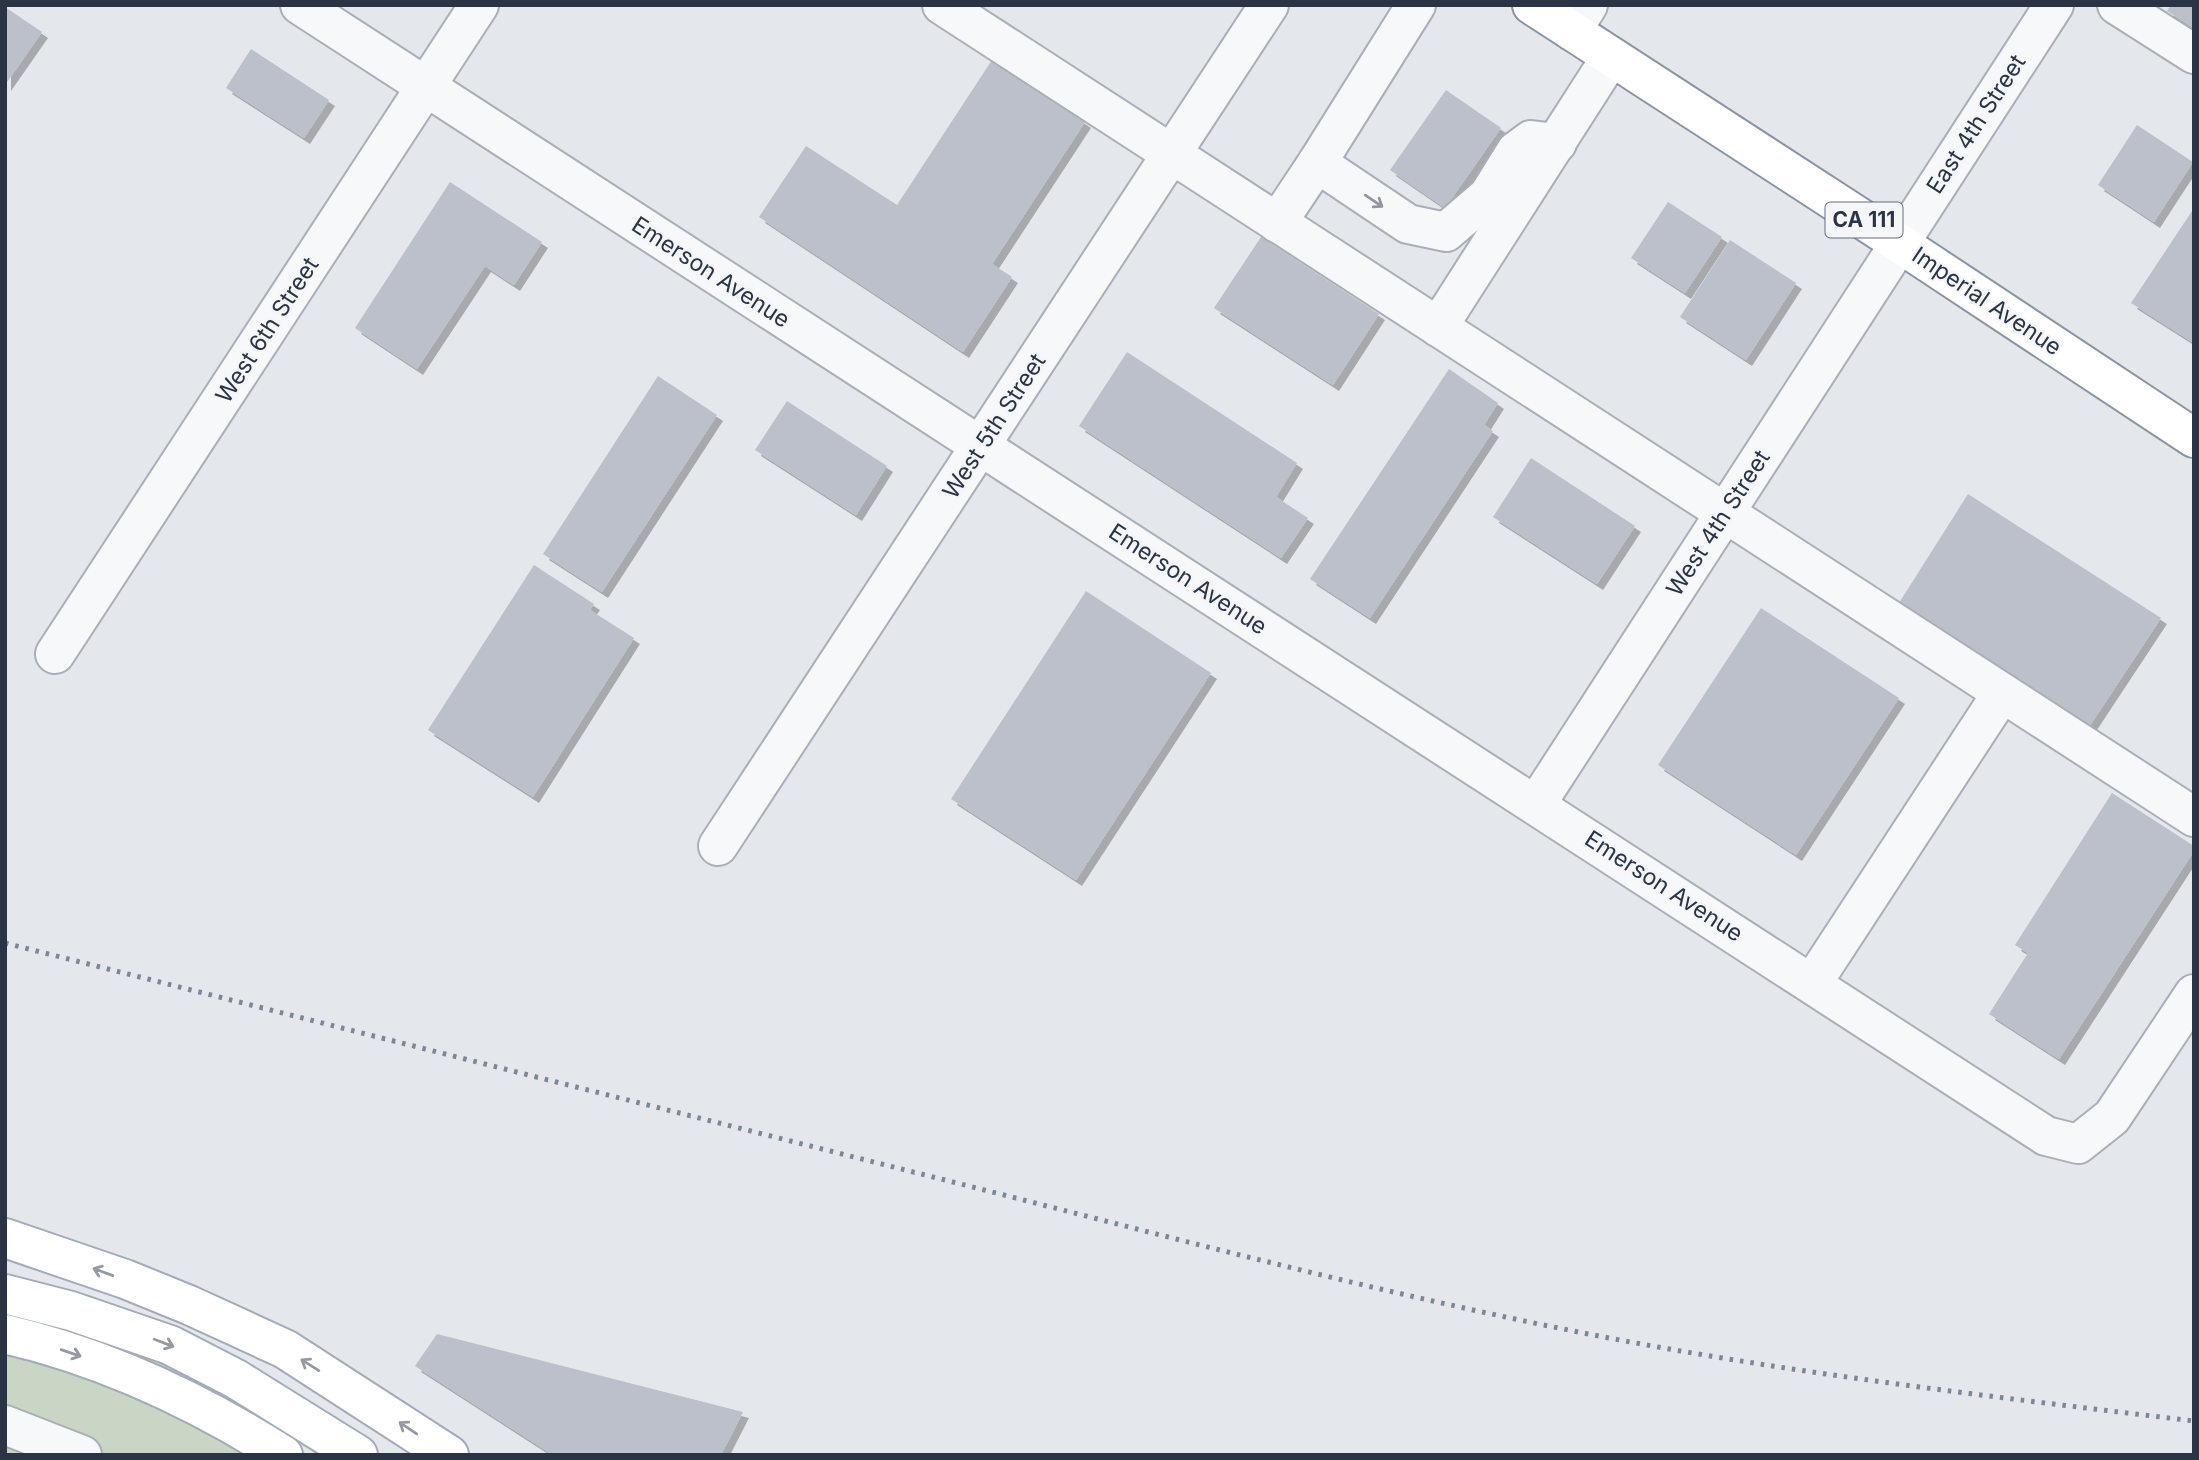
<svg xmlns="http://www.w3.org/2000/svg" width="2199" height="1460" font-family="Inter,sans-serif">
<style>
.green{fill:#c9d6c5}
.building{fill:#bbc0ca;filter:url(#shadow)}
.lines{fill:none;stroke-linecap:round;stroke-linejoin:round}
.minor-casing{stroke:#a9aeb7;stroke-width:42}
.major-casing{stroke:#a3abb8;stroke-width:42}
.highway-casing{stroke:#8b94a3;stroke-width:42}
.minor{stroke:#f7f8fa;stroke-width:38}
.major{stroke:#fff;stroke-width:38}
.highway{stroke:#fff;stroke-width:38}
.rail{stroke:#7d8696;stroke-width:5;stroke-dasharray:3.5 7;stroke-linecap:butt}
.oneway{stroke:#9196a0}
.oneway2{stroke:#959aa2}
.labels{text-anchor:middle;stroke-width:5;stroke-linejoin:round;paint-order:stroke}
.shield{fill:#f4f6f9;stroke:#676e7b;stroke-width:2}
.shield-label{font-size:21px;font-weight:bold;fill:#2b3445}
.street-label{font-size:23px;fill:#2b3445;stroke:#f4f6f9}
</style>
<defs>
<filter id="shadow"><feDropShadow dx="6" dy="6" stdDeviation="0" flood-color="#0004"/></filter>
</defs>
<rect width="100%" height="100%" fill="#e4e7ec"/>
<polygon class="green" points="5,1315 53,1326 222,1384 278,1418 265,1455 5,1455"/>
<g class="building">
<polygon points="2171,5 2194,5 2194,28 2167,11"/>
<polygon points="5,7 42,32 5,85"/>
<polygon points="251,49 329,100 304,138 226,88"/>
<polygon points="992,60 1085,122 992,264 1012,277 963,352 759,217 806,146 897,205"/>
<polygon points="1446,90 1501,128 1445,208 1390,170"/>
<polygon points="2137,125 2193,162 2154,222 2098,185"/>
<polygon points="450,182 542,242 514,285 485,266 417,369 355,328"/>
<polygon points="1668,202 1722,237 1685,293 1631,258"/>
<polygon points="2194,208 2194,343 2131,303"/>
<polygon points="1261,237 1379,314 1333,385 1214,308"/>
<polygon points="1730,240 1796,283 1746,360 1680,317"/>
<polygon points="1127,352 1297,463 1276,497 1308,518 1281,558 1079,426"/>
<polygon points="1449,369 1498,403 1484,425 1493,431 1370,618 1310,579"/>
<polygon points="658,376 717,415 602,592 543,554"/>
<polygon points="787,401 887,466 856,515 755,450"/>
<polygon points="1531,458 1635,526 1597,584 1493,517"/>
<polygon points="1968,494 2161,618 2089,727 1899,603"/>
<polygon points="534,565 594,604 590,610 634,638 533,797 428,730"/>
<polygon points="1086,591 1211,673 1076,880 951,799"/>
<polygon points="1761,608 1899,698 1796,855 1658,765"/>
<polygon points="2112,793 2194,846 2194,851 2059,1059 1989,1014 2028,953 2015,945"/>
<polygon points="437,1334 743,1412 721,1455 553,1455 415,1366"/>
</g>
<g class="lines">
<g class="minor-casing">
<g id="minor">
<path d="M300,5C880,385 1467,755 2046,1136L2078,1144L2112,1117L2194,994"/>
<polyline points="942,5 2194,817"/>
<polyline points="2117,5 2194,54"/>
<polyline points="1572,31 1588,5"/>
<polyline points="1317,163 1408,224 1446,232 1488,196 1516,151 1531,140 1557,143"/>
<polyline points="1277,223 1317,163 1416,5"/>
<polyline points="1438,327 1611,57"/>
<polyline points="55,654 479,5"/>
<polyline points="1537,803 2054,5"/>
<polyline points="718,846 1269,5"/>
<polyline points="1813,982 2002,693"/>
<polyline points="5,1425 82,1455"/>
</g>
</g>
<g class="major-casing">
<g id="major">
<polyline points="5,1238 125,1279 189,1305 285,1349 449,1455"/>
<polyline points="5,1294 71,1311 170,1345 236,1379 358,1455"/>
<path d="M5,1334C104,1357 198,1401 283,1455"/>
</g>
</g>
<g class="highway-casing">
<polyline id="highway" points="1532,5 1899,243 2194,438"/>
</g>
<use href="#minor" class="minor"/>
<use href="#major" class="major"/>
<use href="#highway" class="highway"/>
<path class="rail" d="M5,943C318,1022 632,1101 945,1180C1170,1237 1396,1298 1625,1341C1813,1376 2003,1398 2194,1421"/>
</g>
<defs><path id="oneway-shaft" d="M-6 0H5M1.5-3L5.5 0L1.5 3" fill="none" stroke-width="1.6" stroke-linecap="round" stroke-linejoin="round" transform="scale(1.75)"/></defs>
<use class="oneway" href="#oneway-shaft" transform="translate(1374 201) rotate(34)"/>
<g class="oneway2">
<use href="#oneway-shaft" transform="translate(103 1272) rotate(-160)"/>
<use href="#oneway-shaft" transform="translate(164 1343) rotate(21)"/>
<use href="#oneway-shaft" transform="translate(71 1353) rotate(19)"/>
<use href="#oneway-shaft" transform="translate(310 1365) rotate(-148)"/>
<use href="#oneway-shaft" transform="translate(408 1428) rotate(-146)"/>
</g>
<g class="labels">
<rect class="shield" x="1825.5" y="202.5" width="77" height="35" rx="5"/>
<g class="shield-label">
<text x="1864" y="227">CA 111</text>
</g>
<g class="street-label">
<text transform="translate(1976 124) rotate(-57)" y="8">East 4th Street</text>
<text transform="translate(711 272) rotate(33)" y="8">Emerson Avenue</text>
<text transform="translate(1987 301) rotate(34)" y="8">Imperial Avenue</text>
<text transform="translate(267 330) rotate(-57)" y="8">West 6th Street</text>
<text transform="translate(994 426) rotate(-57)" y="8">West 5th Street</text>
<text transform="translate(1718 523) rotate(-57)" y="8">West 4th Street</text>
<text transform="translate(1188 579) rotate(33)" y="8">Emerson Avenue</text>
<text transform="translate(1664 886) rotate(33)" y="8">Emerson Avenue</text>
</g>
</g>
<rect width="2199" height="1460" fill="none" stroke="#2b3445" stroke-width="14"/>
</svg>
